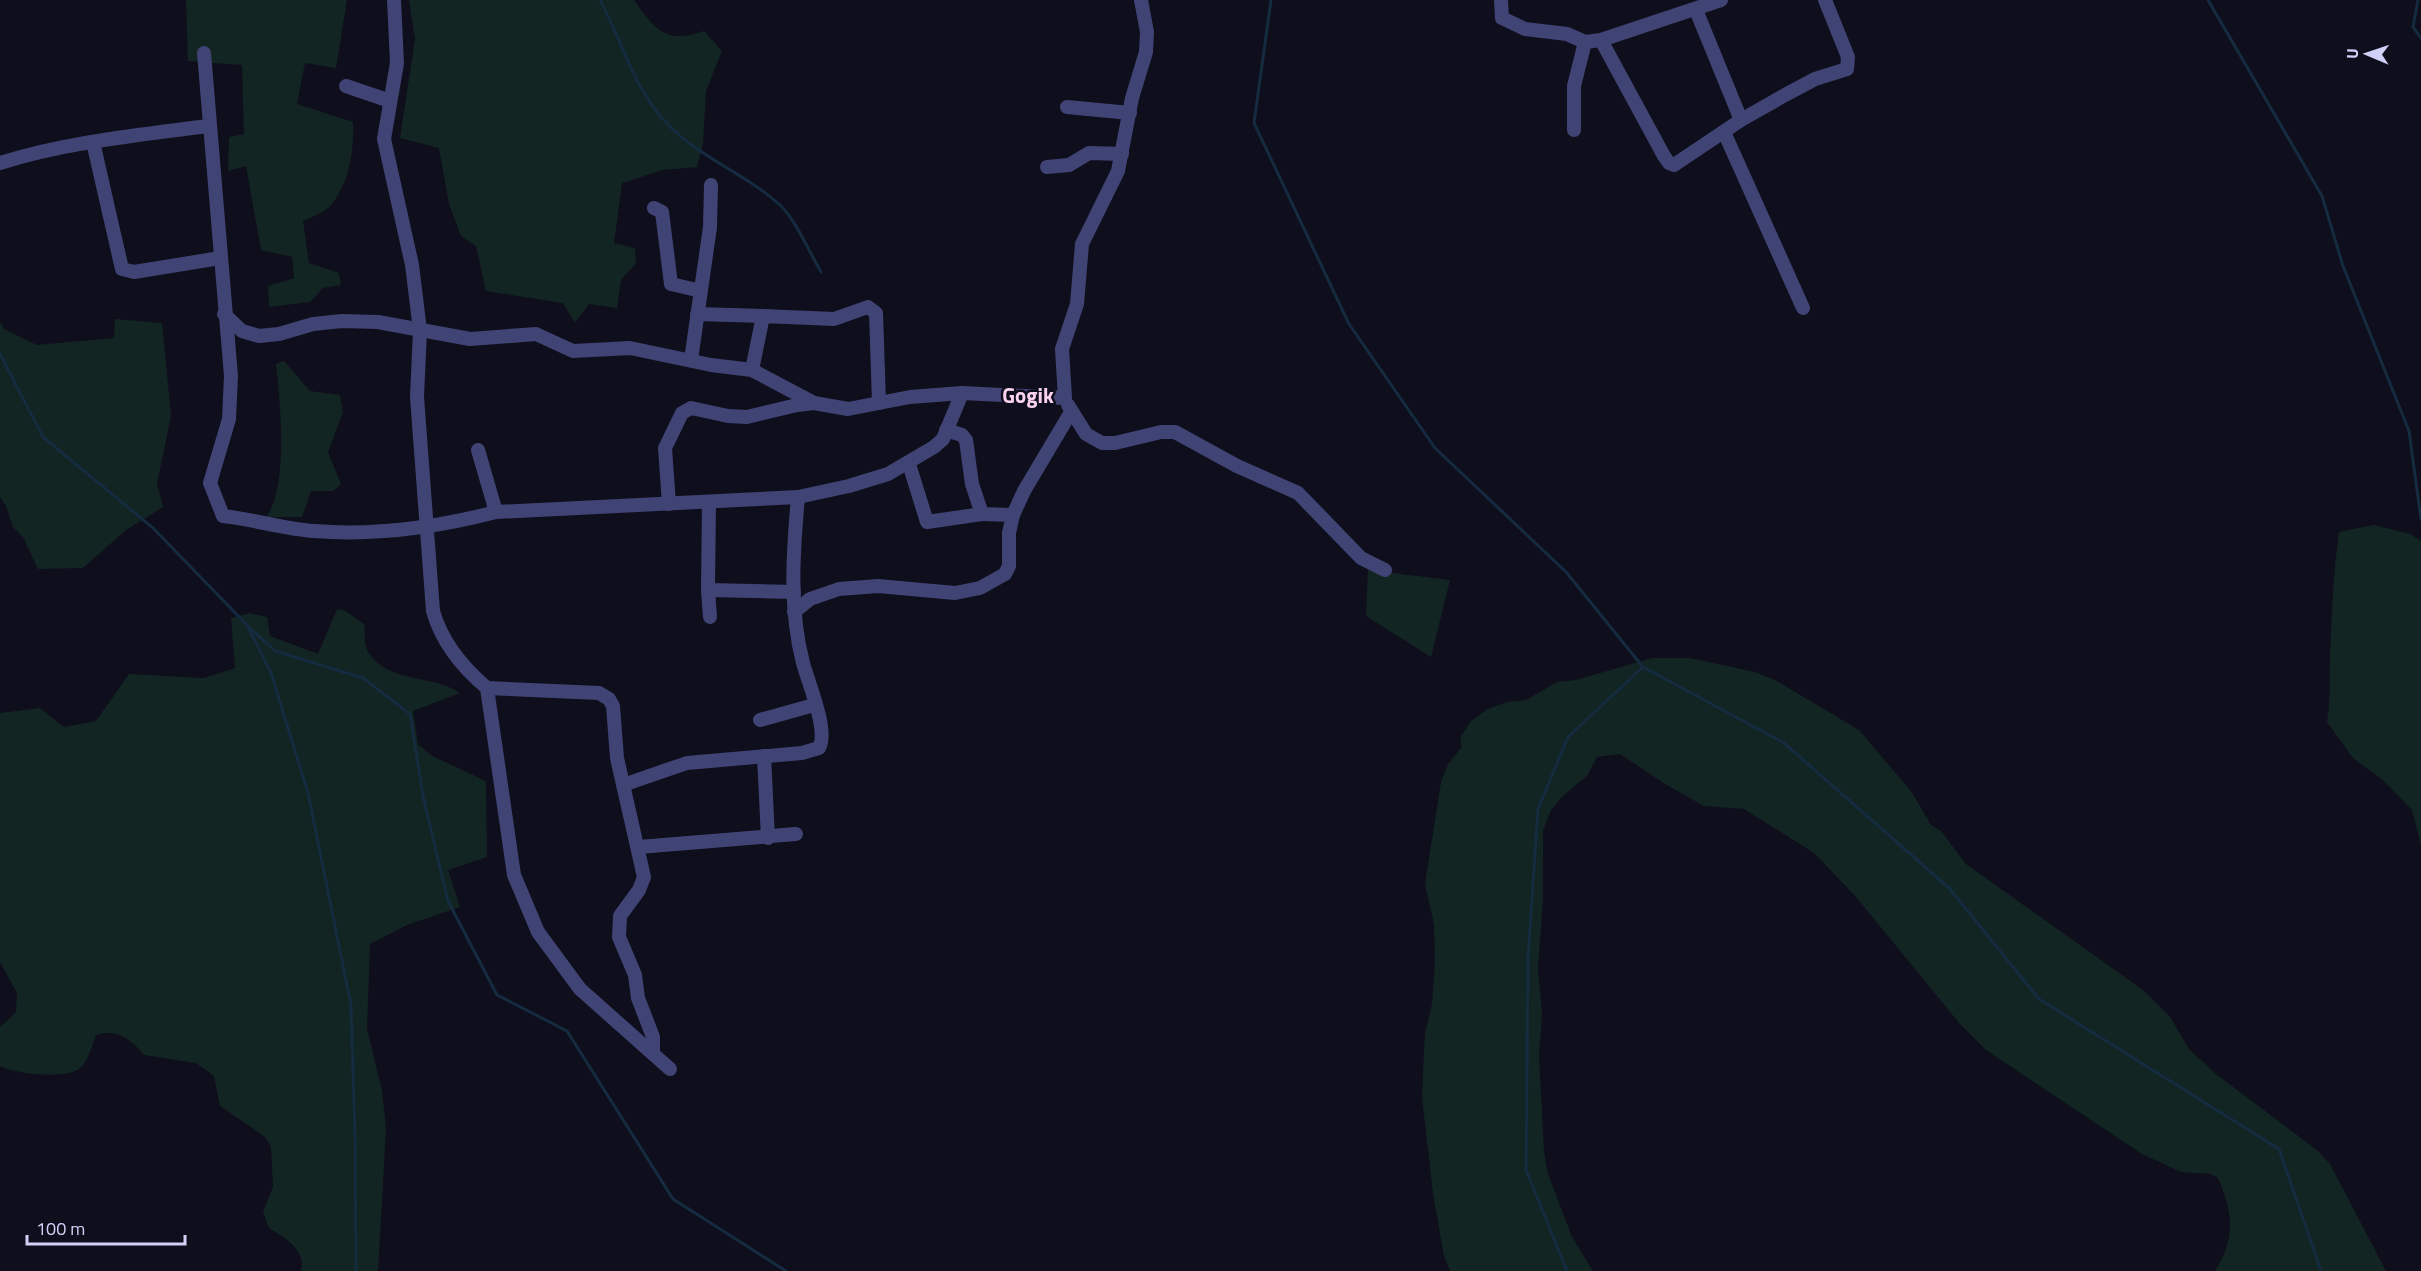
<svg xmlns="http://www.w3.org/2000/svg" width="2421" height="1271" font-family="'Titillium Web',sans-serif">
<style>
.green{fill:#122522}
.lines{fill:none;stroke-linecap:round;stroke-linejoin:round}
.stream{stroke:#152b40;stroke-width:3}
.minor{stroke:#404475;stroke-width:14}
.labels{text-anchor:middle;stroke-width:5;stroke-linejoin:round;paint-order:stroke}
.quarter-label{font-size:21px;font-weight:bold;fill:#f9d2ef;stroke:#0f0e1c}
</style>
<rect width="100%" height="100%" fill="#0f0e1c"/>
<g class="green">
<path d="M186,0H347L336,68L305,63L297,104L353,122C354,150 350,181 332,204C326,212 312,217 303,221L309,263L339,273L341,285L323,288L310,302L269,307L268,286L294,278L292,257L261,250L246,166L228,171L229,137L244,134L242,65L188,61Z"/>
<path d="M409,0H634C656,31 666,44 704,31L722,51L706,91L703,144L697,167L663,170L622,183L614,243L635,248L636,263L621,280L617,308L589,304L575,323L563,303L486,291L476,246L461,236L449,204L439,148L400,138L415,39Z"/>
<polygon points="115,319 162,323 171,416 157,484 163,507 126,530 83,568 38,569 23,537 13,527 6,506 0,497 0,322 4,329 37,345 114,338"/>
<path d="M284,361L310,391L340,395L343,412L328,452L341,484L333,491H311L302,517H266C289,488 280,400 276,364Z"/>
<path d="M2374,525L2410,534L2421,541V845L2412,810L2384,781L2353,758L2327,722C2331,700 2329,679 2330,657C2332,615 2333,574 2339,532Z"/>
<polygon points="1368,570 1450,580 1431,657 1366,616"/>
<path d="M337,609L344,610L364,624C365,632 364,645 368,652C389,684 432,674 460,693L413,711L418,744L432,756L486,781L487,857L448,870L460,907L407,925L370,944L367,1029L382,1090L386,1129L378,1271H301C307,1250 284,1237 269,1228L263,1212L273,1187L271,1146L265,1137L220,1106L214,1076L196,1063L144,1055C132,1040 116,1028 96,1035C92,1046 88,1062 79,1069C65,1079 15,1074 0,1066V1027L16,1012L17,993L0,962V713L40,708L64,727L96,721L129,674L204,678L235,668L231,618L250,613L267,617L270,636L318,654Z"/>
<path d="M1652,658H1690L1755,672L1775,680L1859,730L1911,791L1931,825L1941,831L1966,864L2143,990L2170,1017L2189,1049L2216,1074L2318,1151L2330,1164L2386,1271H2215C2236,1237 2233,1213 2218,1178L2210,1174L2181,1172L2142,1154L1986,1050L1960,1024L1856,897L1814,853L1744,809L1704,806L1665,784L1620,754L1597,757L1587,776L1564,795L1551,810L1543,831V897L1538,970L1542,1015L1539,1055L1544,1151L1547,1171L1572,1237L1593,1271H1450L1444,1256L1433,1194L1422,1097L1425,1033L1432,1004L1435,963L1434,924L1425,884L1441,782L1448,764L1462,747L1460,738L1471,721L1488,709L1507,702L1526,700L1557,682L1576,680Z"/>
</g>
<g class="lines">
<g class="stream">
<path d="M600,0C621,39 632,83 662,118C694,156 744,172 780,205C795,219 810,253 821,272"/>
<polyline points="1271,0 1254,123 1349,324 1435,448 1566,572 1643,667 1784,743 1949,888 2039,999 2279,1149 2321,1271"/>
<polyline points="2208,0 2322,196 2343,266 2409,431 2421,519"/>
<polyline points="2418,0 2413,27 2421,38"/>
<polyline points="0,354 43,437 153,528 247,625 271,673 308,793 351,1005 355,1135 356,1271"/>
<polyline points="249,627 275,651 363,678 410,714 423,796 448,901 497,995 567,1031 673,1199 786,1271"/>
<polyline points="1567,1271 1526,1170 1528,958 1538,809 1568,737 1643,667"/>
</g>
<g class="minor">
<path d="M394,0L397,63L384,139L412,265L420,330L417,397L433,611C442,643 462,667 487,688L599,693L609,699L613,706L617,758L644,877L639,890L620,916L619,937L635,975L638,998L653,1037V1052"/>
<polyline points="1501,0 1502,18 1525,29 1567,34 1585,42 1601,40 1721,0"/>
<polyline points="1696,10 1741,120"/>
<polyline points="1601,40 1664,156 1669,163 1674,165 1741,120 1785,95 1815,79 1847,69 1848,57 1825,0"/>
<path d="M204,53L231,376L229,419L210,483L223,516C253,519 283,529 314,531C374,536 438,527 496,512L798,497L849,486L888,474L934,447L943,439L962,393L1065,398L1062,349L1077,304L1082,244L1118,171L1132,98L1146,52L1147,32L1141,0"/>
<polyline points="346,86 390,101"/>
<polyline points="1067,107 1130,113"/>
<polyline points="1574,130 1574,86 1585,42"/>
<polyline points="1724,132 1803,308"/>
<polyline points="93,142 122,269 134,272 220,258"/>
<path d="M0,163C67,142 139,135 208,126"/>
<polyline points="1047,167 1069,165 1089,153 1122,154"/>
<polyline points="654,208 662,212 671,284 701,291"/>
<polyline points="224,314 242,331 259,336 279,334 313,324 342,321 378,322 470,339 536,334 573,351 630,348 711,365 752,370 814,403"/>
<polyline points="697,314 763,316"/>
<polyline points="691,360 710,227 711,185"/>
<polyline points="752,370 763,316 834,319 868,307 876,313 879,403"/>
<polyline points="1068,405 1086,434 1102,443 1115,443 1161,432 1175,432 1237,466 1298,493 1361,558 1385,570"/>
<polyline points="946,430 962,435 966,440 972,484 982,514 1013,515"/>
<polyline points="478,450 496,512"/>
<polyline points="909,464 927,522 982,514"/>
<polyline points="709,502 708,590 794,592"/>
<polyline points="669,504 665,448 682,413 691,408 728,416 747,417 797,405 814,403 848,409 910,397 962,393"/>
<polyline points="708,590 710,617"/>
<polyline points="794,612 810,599 839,589 878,586 955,593 980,588 1005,574 1009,566 1009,533 1013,515 1024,491 1071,412"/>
<polyline points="487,688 514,875 538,932 580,989 670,1069"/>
<polyline points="760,720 814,705"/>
<polyline points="764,756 768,838"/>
<path d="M623,785L687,763L802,753L819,748C829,731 808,682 803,663C789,610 793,552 798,497"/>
<polyline points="639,847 796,834"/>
</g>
</g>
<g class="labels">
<g class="quarter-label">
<text x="1028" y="403">Gogik</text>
</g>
</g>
<g transform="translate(2367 54) rotate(272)" stroke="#0f0e1c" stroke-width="4.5" paint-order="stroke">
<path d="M0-4.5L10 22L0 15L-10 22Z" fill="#d0d0f8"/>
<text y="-9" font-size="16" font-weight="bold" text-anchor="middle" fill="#d0d0f8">U</text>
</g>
<path d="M27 1235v9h158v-9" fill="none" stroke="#d0d0f8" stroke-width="3"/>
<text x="36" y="1235" font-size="18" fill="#d0d0f8" stroke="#0f0e1c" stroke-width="4.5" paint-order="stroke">100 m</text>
</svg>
